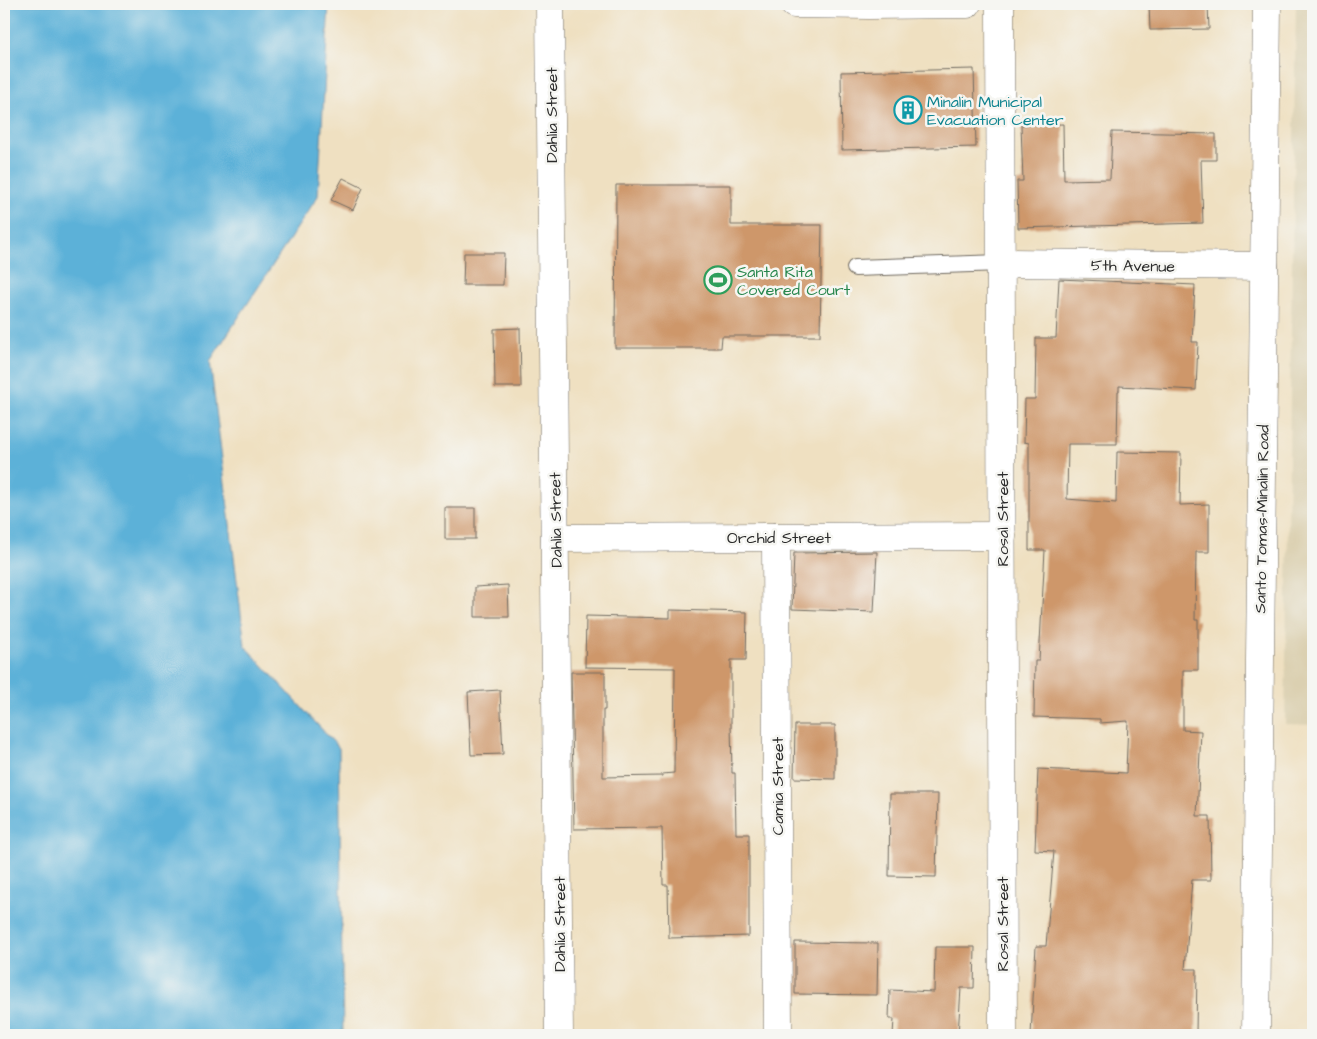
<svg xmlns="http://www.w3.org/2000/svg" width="1317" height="1039" font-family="'Architects Daughter',sans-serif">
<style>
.built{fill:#dbd0b1}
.water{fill:#5cb1d8;stroke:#446e82}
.building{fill:#ce976b}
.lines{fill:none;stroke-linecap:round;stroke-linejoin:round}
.service-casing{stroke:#706a60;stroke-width:18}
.minor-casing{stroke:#706a60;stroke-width:29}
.secondary-casing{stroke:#706a60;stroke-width:29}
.service{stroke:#fff;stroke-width:16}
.minor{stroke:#fff;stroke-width:28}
.secondary{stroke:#fff;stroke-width:28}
.labels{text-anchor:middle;stroke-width:5;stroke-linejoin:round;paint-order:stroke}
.culture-label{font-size:16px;fill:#0d838f;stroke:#f6f6f2;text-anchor:start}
.street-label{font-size:16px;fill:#2b2b2b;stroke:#f6f6f2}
.leisure-label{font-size:16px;fill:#27864d;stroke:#f6f6f2;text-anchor:start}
</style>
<rect width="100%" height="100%" fill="#f6f6f2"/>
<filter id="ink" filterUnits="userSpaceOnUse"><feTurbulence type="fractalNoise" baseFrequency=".02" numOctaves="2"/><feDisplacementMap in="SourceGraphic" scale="10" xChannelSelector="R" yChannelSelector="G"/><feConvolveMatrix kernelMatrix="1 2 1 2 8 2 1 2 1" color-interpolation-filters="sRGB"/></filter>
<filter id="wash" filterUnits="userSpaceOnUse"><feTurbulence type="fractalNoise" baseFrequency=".0096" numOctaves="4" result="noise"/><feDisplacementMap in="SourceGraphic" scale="20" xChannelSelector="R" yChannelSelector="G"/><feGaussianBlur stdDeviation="1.12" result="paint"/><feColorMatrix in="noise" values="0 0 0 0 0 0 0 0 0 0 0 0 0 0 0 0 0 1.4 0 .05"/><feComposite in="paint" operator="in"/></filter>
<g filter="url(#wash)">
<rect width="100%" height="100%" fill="#efe0c1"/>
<polygon class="built" points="1296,4 1313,4 1313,725 1285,724"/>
<polygon class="water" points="4,4 329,4 318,196 210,361 245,646 339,748 343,1035 4,1035"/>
<g id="blocks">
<g class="building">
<polygon points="1149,4 1208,4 1209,29 1150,30"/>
<polygon points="974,69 976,147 842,150 841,72"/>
<polygon points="1063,124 1064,180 1110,179 1112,132 1216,134 1216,160 1201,160 1203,223 1018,228 1017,181 1023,181 1021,125"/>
<polygon points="343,178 363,188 353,210 331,200"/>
<polygon points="616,185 731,185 731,225 822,225 820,336 722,336 721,348 615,348"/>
<polygon points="464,253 504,253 503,285 463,285"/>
<polygon points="1059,279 1195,285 1192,342 1198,342 1196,390 1119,386 1119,391 1118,391 1117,444 1068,444 1067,499 1116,503 1117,452 1181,453 1180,505 1209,504 1209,552 1196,552 1195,620 1198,620 1198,670 1183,670 1183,730 1201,731 1197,816 1210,816 1211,880 1192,880 1185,969 1197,969 1196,1035 1031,1035 1036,946 1046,946 1054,851 1035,850 1038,769 1126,773 1128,721 1100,723 1100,719 1034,717 1035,661 1039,661 1045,550 1029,550 1029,443 1024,442 1025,399 1035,399 1036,338 1056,338"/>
<polygon points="520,328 521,387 495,387 494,329"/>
<rect x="445" y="508" width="30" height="31"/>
<polygon points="877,552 874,612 792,609 794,553"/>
<polygon points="508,585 509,617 475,617 475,587"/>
<polygon points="670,610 747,612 746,660 731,660 731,723 732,773 735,773 736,834 749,834 749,936 669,938 668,885 663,885 662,828 574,829 571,672 605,672 605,710 603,710 603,777 662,776 662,774 674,773 675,668 585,667 586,616 670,618"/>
<polygon points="500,690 503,754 471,755 468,692"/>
<polygon points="795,725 835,725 835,779 794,778"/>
<polygon points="890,794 938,794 936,877 889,876"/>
<polygon points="795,942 878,943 877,995 795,994"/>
<polygon points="935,947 975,947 974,988 961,988 958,1035 893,1035 894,1019 889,1019 890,990 934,992"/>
</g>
</g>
</g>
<g filter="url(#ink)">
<use href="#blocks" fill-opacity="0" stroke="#706a60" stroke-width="1"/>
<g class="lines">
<g class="service-casing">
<polyline id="service" points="855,268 1001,263"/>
</g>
<g class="minor-casing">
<g id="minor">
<polyline points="550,4 559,1035"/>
<polyline points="794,4 869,5 967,4"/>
<polyline points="1000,4 1003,1035"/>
<polyline points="1001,263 1264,266"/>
<polyline points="776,537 778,1035"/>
<polyline points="555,538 1002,536"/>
</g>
</g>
<g class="secondary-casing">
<polyline id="secondary" points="1256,1035 1267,4"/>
</g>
<use href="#service" class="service"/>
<use href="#minor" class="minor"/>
<use href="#secondary" class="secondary"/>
</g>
</g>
<defs>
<g id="building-ring" transform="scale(1.4375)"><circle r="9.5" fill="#f6f6f2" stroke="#0f9aa8" stroke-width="1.5"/><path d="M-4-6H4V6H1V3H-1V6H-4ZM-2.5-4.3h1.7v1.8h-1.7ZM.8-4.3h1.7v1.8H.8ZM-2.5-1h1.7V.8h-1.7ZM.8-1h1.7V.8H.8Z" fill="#0f9aa8"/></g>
<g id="stadium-ring" transform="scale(1.4375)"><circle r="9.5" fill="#f6f6f2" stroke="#2e9e5b" stroke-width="1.5"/><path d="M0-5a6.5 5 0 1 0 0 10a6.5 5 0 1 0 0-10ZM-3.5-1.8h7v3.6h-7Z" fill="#2e9e5b"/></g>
</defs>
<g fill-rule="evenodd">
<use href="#building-ring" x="908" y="110"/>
<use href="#stadium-ring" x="718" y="280"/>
</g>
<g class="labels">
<g class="culture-label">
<text x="927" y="107">Minalin Municipal<tspan x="927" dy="18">Evacuation Center</tspan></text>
</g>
<g class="street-label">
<text transform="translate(551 115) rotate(-90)" y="6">Dahlia Street</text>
<text transform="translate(1133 265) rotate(1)" y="6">5th Avenue</text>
<text transform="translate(1002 519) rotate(-90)" y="6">Rosal Street</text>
<text transform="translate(1261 519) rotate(-89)" y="6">Santo Tomas-Minalin Road</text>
<text transform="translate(555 520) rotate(-91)" y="6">Dahlia Street</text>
<text x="779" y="543">Orchid Street</text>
<text transform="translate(777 786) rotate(-90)" y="6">Camia Street</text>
<text transform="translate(559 924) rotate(-90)" y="6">Dahlia Street</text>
<text transform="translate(1002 924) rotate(-90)" y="6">Rosal Street</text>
</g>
<g class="leisure-label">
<text x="737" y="277">Santa Rita<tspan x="737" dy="18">Covered Court</tspan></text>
</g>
</g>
<rect width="1317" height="1039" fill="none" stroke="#f6f6f2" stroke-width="20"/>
</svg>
